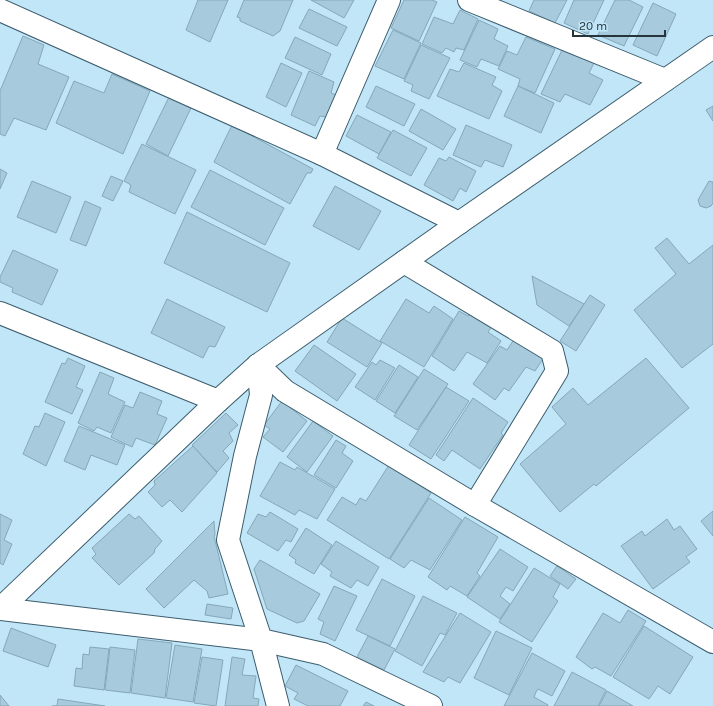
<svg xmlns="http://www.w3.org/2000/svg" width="713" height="706" font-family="Karla,sans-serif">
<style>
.building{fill:#a7cbdd;stroke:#85a8b9}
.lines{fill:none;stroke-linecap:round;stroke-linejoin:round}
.street-casing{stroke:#3c5d6d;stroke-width:24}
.secondary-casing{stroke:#3c5d6d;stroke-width:24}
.street{stroke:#fff;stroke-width:22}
.secondary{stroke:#fff;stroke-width:22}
</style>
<rect width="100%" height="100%" fill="#c1e6f8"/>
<g class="building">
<polygon points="198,0 228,0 210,42 186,30"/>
<polygon points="244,0 293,0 280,31 273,36 240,21 240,18 237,17"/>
<polygon points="311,0 354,0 344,18"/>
<polygon points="404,0 432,0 437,2 419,41 391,28"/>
<polygon points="534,0 567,0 555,23 529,11"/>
<polygon points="574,0 604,0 588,34 564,23"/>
<polygon points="615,0 629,0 643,7 624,46 598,35"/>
<polygon points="653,3 676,14 657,56 633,45"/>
<polygon points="309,9 347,27 337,46 299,28"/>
<polygon points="460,10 478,19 464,50 456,48 454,52 446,48 442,53 422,44 434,17 453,24"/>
<polygon points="479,20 498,29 494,39 508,46 499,66 481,59 477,67 460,60"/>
<polygon points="393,30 421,43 404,79 375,66"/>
<polygon points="23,36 44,45 38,64 69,77 46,130 14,118 5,136 0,134 0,91"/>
<polygon points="295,37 331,54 322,75 285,58"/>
<polygon points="526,37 555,49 535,93 518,86 520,79 498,69 507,51 517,55"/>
<polygon points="421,45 450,58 429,99 411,91 413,85 404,81"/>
<polygon points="563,48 594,63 589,73 603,80 590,105 565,94 560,102 541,94"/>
<polygon points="281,63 302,73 286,107 266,97"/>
<polygon points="464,63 496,77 492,85 502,91 489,119 437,96 450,69 459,72"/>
<polygon points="309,71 334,82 331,93 336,95 326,117 320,116 315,126 291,115"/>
<polygon points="112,74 150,91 123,154 56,123 74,81 104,93"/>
<polygon points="376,86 415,104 404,126 366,107"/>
<polygon points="518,86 554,103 541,133 504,116"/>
<polygon points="169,97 191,108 168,156 146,144"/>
<polygon points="713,106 713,121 706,110"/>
<polygon points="421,109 456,129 443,150 409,131"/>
<polygon points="357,115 391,132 379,154 346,136"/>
<polygon points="232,125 313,169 311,173 307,173 290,204 214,162"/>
<polygon points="466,125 512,145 503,167 485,160 481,167 453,155"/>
<polygon points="393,130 427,148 411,176 377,158"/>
<polygon points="142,144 196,170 175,214 129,192 131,185 124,181"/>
<polygon points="449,157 476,171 466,192 460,188 453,201 424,185 439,158 446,161"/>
<polygon points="0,169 7,173 0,189"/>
<polygon points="210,170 284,208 265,245 191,207"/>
<polygon points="111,176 123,181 113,201 102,196"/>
<polygon points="32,181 71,197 56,233 17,217"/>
<polygon points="709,181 713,182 713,203 711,206 706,208 700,206 698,200"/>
<polygon points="335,186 381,211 359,250 313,226"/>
<polygon points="85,201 101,208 86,246 70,240"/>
<polygon points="187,212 290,263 267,312 164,263"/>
<polygon points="667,238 689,264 713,245 713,344 682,368 634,310 676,274 655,248"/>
<polygon points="13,250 58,270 42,305 12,292 13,288 0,282 0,277"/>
<polygon points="532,276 584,304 569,326 537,305"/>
<polygon points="590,295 605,305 576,351 560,341"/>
<polygon points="167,299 225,327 215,347 209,346 203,358 151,333"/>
<polygon points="406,299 429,313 434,306 453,319 424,367 380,341"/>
<polygon points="459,311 468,316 471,313 492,326 488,332 501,341 487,363 467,352 454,371 432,356"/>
<polygon points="342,318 382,343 367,367 327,342"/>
<polygon points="515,338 543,359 535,371 526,367 509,391 504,388 495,400 473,384 500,346 507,350"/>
<polygon points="314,345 356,374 337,401 295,371"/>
<polygon points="68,358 85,366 76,387 83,390 72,414 45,402 62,363 65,364"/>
<polygon points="646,358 689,408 596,486 594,484 560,512 520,464 566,424 552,407 573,388 588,405"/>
<polygon points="380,360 395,368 375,400 355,387 372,362 376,365"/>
<polygon points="399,365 418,377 395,413 376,401"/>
<polygon points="424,369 448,384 417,430 394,416"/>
<polygon points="100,372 114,378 108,394 125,402 111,433 97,427 94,431 78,423"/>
<polygon points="446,387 469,401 431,459 409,445"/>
<polygon points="140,392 162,401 157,414 167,418 155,445 136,438 132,447 111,437 125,405 133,408"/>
<polygon points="473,398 508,422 501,433 503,435 480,469 452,450 444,461 436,455"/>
<polygon points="282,401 307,421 283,452 263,437 270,429 264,425"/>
<polygon points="45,413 65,422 46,466 23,454 35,426 39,427"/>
<polygon points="226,413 238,425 229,433 233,441 223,451 229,458 217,472 192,445"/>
<polygon points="313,421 333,436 307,472 287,457"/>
<polygon points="79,426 125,445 117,465 91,455 85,470 64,461"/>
<polygon points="336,440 346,446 342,453 353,461 336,488 314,475"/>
<polygon points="193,446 217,473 182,512 170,500 162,507 148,492 155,485 154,481"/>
<polygon points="280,462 295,470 297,467 335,489 317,519 299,510 295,515 260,496"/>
<polygon points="389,465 431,493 389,559 327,520 342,497 356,505 360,498 366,501"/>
<polygon points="429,498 462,520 430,570 411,560 404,568 390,559"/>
<polygon points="713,511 713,536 701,521"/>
<polygon points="270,512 298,529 291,542 286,540 278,551 247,533 258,514 266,517"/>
<polygon points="0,514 12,520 4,540 12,544 3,565 0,563"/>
<polygon points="129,514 135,519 139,516 162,541 155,549 154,553 119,585 92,558 96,554 92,548"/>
<polygon points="465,517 498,537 477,573 480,576 467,596 450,586 447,590 428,577"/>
<polygon points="667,519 674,530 680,526 697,549 686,557 690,562 653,589 621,546 642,531 645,536"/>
<polygon points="214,521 215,535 214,536 228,594 209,598 207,591 194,580 164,608 146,589"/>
<polygon points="306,528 332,545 314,574 295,563 296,560 289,555"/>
<polygon points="336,541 379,567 368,586 357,580 351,588 330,576 332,572 321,564"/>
<polygon points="500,549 528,567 513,591 506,587 500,596 510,604 500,619 467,597"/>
<polygon points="260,560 320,594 304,621 297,623 267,609 254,569"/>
<polygon points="557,566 576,579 568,589 550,576"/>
<polygon points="534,568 560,584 553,597 558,601 532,642 499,622"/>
<polygon points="382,579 415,596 390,646 356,630"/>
<polygon points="334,586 357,596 335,641 320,634 324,622 318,619"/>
<polygon points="423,596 457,613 445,635 440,633 422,666 395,651"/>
<polygon points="207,604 233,608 231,619 205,615"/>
<polygon points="628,610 646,621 611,676 595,667 592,669 576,657 603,613 620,623"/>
<polygon points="460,613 491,632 460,683 448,677 444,682 423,672"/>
<polygon points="644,626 693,657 670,694 658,686 649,699 613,677"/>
<polygon points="11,628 56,645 48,667 3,651"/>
<polygon points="496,631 532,648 509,695 474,678"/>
<polygon points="368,636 395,649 384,670 357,657"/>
<polygon points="138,639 172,643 165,698 131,693"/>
<polygon points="175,645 202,649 193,702 166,698"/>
<polygon points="90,647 109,649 104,690 74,686 76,668 82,669 83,654 89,655"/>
<polygon points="110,647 135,650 130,693 105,690"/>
<polygon points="532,653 565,671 552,696 538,689 536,692 534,697 548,705 548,706 504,706"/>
<polygon points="202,657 223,660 216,706 194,703"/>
<polygon points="232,657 245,659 242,675 256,676 253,698 259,699 258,706 225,706"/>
<polygon points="296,665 348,691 340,706 308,706 294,699 298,693 285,686"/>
<polygon points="572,672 606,690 598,706 554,706"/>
<polygon points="607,691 633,706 599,706"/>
<polygon points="0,695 9,706 0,706"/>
<polygon points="58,699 105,706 52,706 57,706"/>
<polygon points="366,702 374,706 363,706"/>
</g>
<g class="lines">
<g class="street-casing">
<g id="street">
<polyline points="469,0 665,80"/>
<polyline points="0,10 322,154 459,223"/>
<polyline points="322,154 389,0"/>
<polyline points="404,262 552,351 557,371 475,505"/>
<polyline points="0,313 218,401"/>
<polyline points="258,365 285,391 475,505 713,642"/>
<polyline points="258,365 261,395 245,456 228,540 261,640 278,706"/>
<polyline points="0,609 261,640 323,654 431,706"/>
<polyline points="0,609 218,401 258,365"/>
</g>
</g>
<g class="secondary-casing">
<polyline id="secondary" points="258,365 459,223 713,47"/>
</g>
<use href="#street" class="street"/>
<use href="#secondary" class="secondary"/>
</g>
<path d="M573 30v6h92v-6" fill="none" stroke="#26343b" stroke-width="2"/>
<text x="579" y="30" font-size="12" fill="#26343b" stroke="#c1e6f8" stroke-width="3" paint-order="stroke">20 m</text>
</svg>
